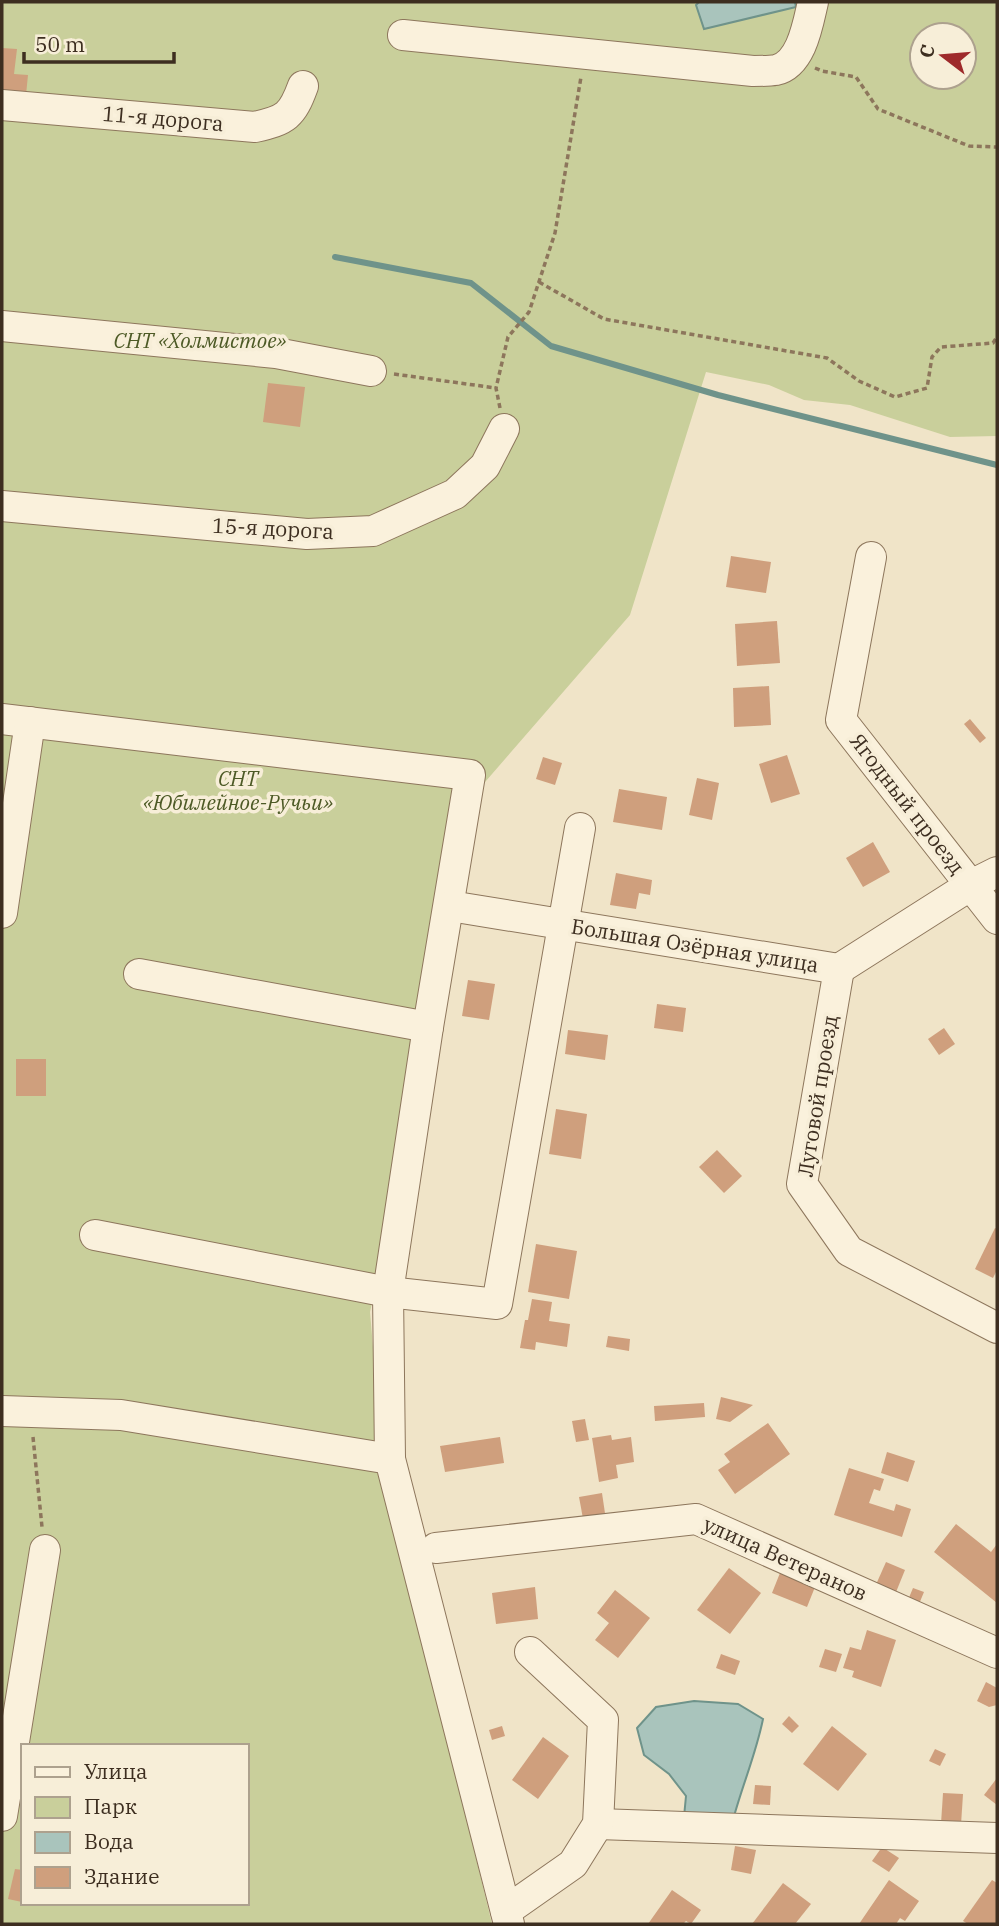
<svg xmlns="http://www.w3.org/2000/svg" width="999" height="1926" font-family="'IBM Plex Serif',serif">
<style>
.green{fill:#c9cf9b;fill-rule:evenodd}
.water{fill:#a9c4bc;stroke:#6f938a;stroke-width:2}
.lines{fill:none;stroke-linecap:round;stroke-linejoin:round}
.stream{stroke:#6f938a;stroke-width:6}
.building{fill:#cf9f7d}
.minor-casing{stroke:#8d765c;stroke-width:32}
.path{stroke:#8d765c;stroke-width:3.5;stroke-dasharray:5 3.5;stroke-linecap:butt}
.minor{stroke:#faf1dc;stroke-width:30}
.labels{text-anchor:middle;stroke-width:7;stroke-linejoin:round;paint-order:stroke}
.street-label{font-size:21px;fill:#3d2e20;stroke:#f7eed8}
.park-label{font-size:21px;font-style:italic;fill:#4d5a26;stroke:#f7eed8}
</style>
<rect width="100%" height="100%" fill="#f0e4c8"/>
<path class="green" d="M2,2H997V436L950,437L850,405L804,400L769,385L706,372L630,615L479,789L370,1312L384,1477L492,1924H2ZM922,35H964V77H922ZM23,1746H247V1903H23Z"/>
<g class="water">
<polygon points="699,2 795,2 796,7 704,29 696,5"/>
<path d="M694,1701L738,1704L763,1719C756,1754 742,1786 733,1820L684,1817L686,1796L669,1774L644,1755L637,1728L656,1707Z"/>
</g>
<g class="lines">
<polyline class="stream" points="335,257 471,283 551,346 718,395 997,465"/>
</g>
<g class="building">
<polygon points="2,48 17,49 14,74 28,75 26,95 2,102"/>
<polygon points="268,383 305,387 300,427 263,422"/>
<polygon points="731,556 771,562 766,593 726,587"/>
<polygon points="777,621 780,663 737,666 735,624"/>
<polygon points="769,686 771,725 734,727 733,688"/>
<polygon points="970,719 986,738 980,743 964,724"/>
<polygon points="787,755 800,794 771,803 759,764"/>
<polygon points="543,757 562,763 555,785 536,779"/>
<polygon points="697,778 719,783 712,820 689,815"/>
<polygon points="619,789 667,797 662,830 613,822"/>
<polygon points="873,842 890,872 863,887 846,858"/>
<polygon points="616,873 652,880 650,895 639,893 636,909 610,905"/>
<polygon points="468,980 495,984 489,1020 462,1016"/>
<polygon points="657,1004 686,1008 683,1032 654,1028"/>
<polygon points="944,1028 955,1044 939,1055 928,1039"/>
<polygon points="568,1030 608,1035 605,1060 565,1054"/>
<rect x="16" y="1059" width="30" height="37"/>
<polygon points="556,1109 587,1114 581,1159 549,1154"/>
<polygon points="717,1150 742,1176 724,1193 699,1167"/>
<polygon points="995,1228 997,1229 997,1270 993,1278 975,1269"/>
<polygon points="536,1244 577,1251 569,1299 528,1292"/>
<polygon points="532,1299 552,1302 549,1321 570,1324 567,1347 536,1342 535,1350 520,1348 525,1320 528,1320"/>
<polygon points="608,1336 630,1339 629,1351 606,1347"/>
<polygon points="721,1397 753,1405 730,1422 716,1419"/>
<polygon points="704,1403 705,1417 655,1421 654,1406"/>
<polygon points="585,1419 589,1440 576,1442 572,1421"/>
<polygon points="768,1423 790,1454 735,1494 718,1470 730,1462 724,1454"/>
<polygon points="611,1435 612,1440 631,1437 634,1462 616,1465 618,1478 599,1482 592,1438"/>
<polygon points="500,1437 504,1463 445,1472 440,1446"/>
<polygon points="887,1452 915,1461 908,1482 881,1473"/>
<polygon points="849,1468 884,1479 880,1491 874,1489 869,1503 894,1511 896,1504 911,1509 902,1537 834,1515"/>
<polygon points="602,1493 606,1520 584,1524 579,1497"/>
<polygon points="956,1524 991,1552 997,1544 997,1603 934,1552"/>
<polygon points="886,1562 905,1570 894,1597 874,1589"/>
<polygon points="729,1568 761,1593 730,1634 697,1610"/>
<polygon points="780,1573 815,1587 807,1607 772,1593"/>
<polygon points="535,1587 538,1619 496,1624 492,1593"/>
<polygon points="913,1588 924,1592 919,1604 908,1600"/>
<polygon points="615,1590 650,1618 618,1658 595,1640 609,1623 597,1613"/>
<polygon points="867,1630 896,1640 881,1687 852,1677 854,1671 843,1668 850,1647 861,1650"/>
<polygon points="825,1649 842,1654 836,1672 819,1667"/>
<polygon points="721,1654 740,1661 735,1675 716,1668"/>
<polygon points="986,1682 997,1688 997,1705 989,1707 977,1701"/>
<polygon points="789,1716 799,1726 792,1733 782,1724"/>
<polygon points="502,1726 505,1736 492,1740 489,1730"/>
<polygon points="832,1726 867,1754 838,1791 803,1764"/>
<polygon points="543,1737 569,1756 538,1799 512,1780"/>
<polygon points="935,1749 946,1754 940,1766 929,1761"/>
<polygon points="997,1778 997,1805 984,1795"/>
<polygon points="755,1785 771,1786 770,1805 753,1804"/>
<polygon points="943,1793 963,1794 961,1825 941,1824"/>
<polygon points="735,1846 756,1850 751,1874 731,1870"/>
<polygon points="882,1847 899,1858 889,1872 872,1861"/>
<polygon points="15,1869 23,1870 22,1902 8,1899"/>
<polygon points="889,1880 919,1901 905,1921 900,1918 896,1924 859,1924"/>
<polygon points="992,1880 997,1883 997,1921 995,1924 968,1924 963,1921"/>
<polygon points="783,1883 811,1904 795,1924 752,1924"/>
<polygon points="672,1890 701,1910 691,1924 686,1921 683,1924 648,1924"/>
</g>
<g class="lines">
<g class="minor-casing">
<g id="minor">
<path d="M403,35L753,71C760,71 769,71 776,70C802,64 808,23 813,2"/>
<path d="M2,105L255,127C286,120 292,116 303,86"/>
<polyline points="2,326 276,353 371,371"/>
<polyline points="2,506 307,534 373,531 455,494 485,466 504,429"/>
<polyline points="871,557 841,720 997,919"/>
<polyline points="2,719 470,775 428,1027 388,1292 390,1459"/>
<polyline points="450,906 839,969 971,885 997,872"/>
<polyline points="2,913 30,722"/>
<polyline points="839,969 802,1184 849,1251 997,1328"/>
<polyline points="139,974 428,1027"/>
<polyline points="95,1235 388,1292 497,1304 580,828"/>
<polyline points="2,1411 121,1415 390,1459 509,1924"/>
<polyline points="436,1548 696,1519 997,1653"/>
<polyline points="2,1816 45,1550"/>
<polyline points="598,1824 997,1838"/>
<polyline points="506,1911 573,1864 598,1824 603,1720 530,1652"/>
</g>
</g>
<g class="path">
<polyline points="815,68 822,71 856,77 878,109 969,146 997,147"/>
<polyline points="539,282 604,319 827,358 859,381 895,397 927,388 932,357 941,347 993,343 997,337"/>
<polyline points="394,374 496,388"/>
<polyline points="500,408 496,388 508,337 529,312 555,233 581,77"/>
<polyline points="33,1437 42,1527"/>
</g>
<use href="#minor" class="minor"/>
</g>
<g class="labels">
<g class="street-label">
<text transform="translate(163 119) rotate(5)" y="7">11-я дорога</text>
<text transform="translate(273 529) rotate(3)" y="7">15-я дорога</text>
<text transform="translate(907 804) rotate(52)" y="7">Ягодный проезд</text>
<text transform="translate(695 946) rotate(9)" y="7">Большая Озёрная улица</text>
<text transform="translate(818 1096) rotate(-81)" y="7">Луговой проезд</text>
<text transform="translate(785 1559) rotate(24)" y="7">улица Ветеранов</text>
</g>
<g class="park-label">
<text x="200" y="348">СНТ «Холмистое»</text>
<text x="238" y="786">СНТ<tspan x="238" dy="24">«Юбилейное-Ручьи»</tspan></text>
</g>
</g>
<rect width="999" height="1926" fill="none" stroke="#3d2e20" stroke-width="7"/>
<rect x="21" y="1744" width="228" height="161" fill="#f7eed8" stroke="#ada18e" stroke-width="2"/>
<rect x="35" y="1767" width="35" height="10" fill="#faf1dc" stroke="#ada18e" stroke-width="2"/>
<text x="84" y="1779" font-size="21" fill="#3d2e20">Улица</text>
<rect x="35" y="1797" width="35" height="21" fill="#c9cf9b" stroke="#ada18e" stroke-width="2"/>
<text x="84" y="1814" font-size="21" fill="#3d2e20">Парк</text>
<rect x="35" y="1832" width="35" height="21" fill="#a9c4bc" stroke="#ada18e" stroke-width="2"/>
<text x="84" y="1849" font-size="21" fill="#3d2e20">Вода</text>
<rect x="35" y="1867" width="35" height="21" fill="#cf9f7d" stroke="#ada18e" stroke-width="2"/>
<text x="84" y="1884" font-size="21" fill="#3d2e20">Здание</text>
<g transform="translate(943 56) rotate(286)"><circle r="33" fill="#f7eed8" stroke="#ada18e" stroke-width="2"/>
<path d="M0-5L12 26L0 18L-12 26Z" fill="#9e2a2b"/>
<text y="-10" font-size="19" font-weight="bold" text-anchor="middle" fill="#3d2e20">С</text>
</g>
<path d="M24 52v10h150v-10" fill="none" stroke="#3d2e20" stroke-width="3.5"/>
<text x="35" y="52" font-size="21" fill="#3d2e20" stroke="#f7eed8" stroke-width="5" paint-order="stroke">50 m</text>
</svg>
